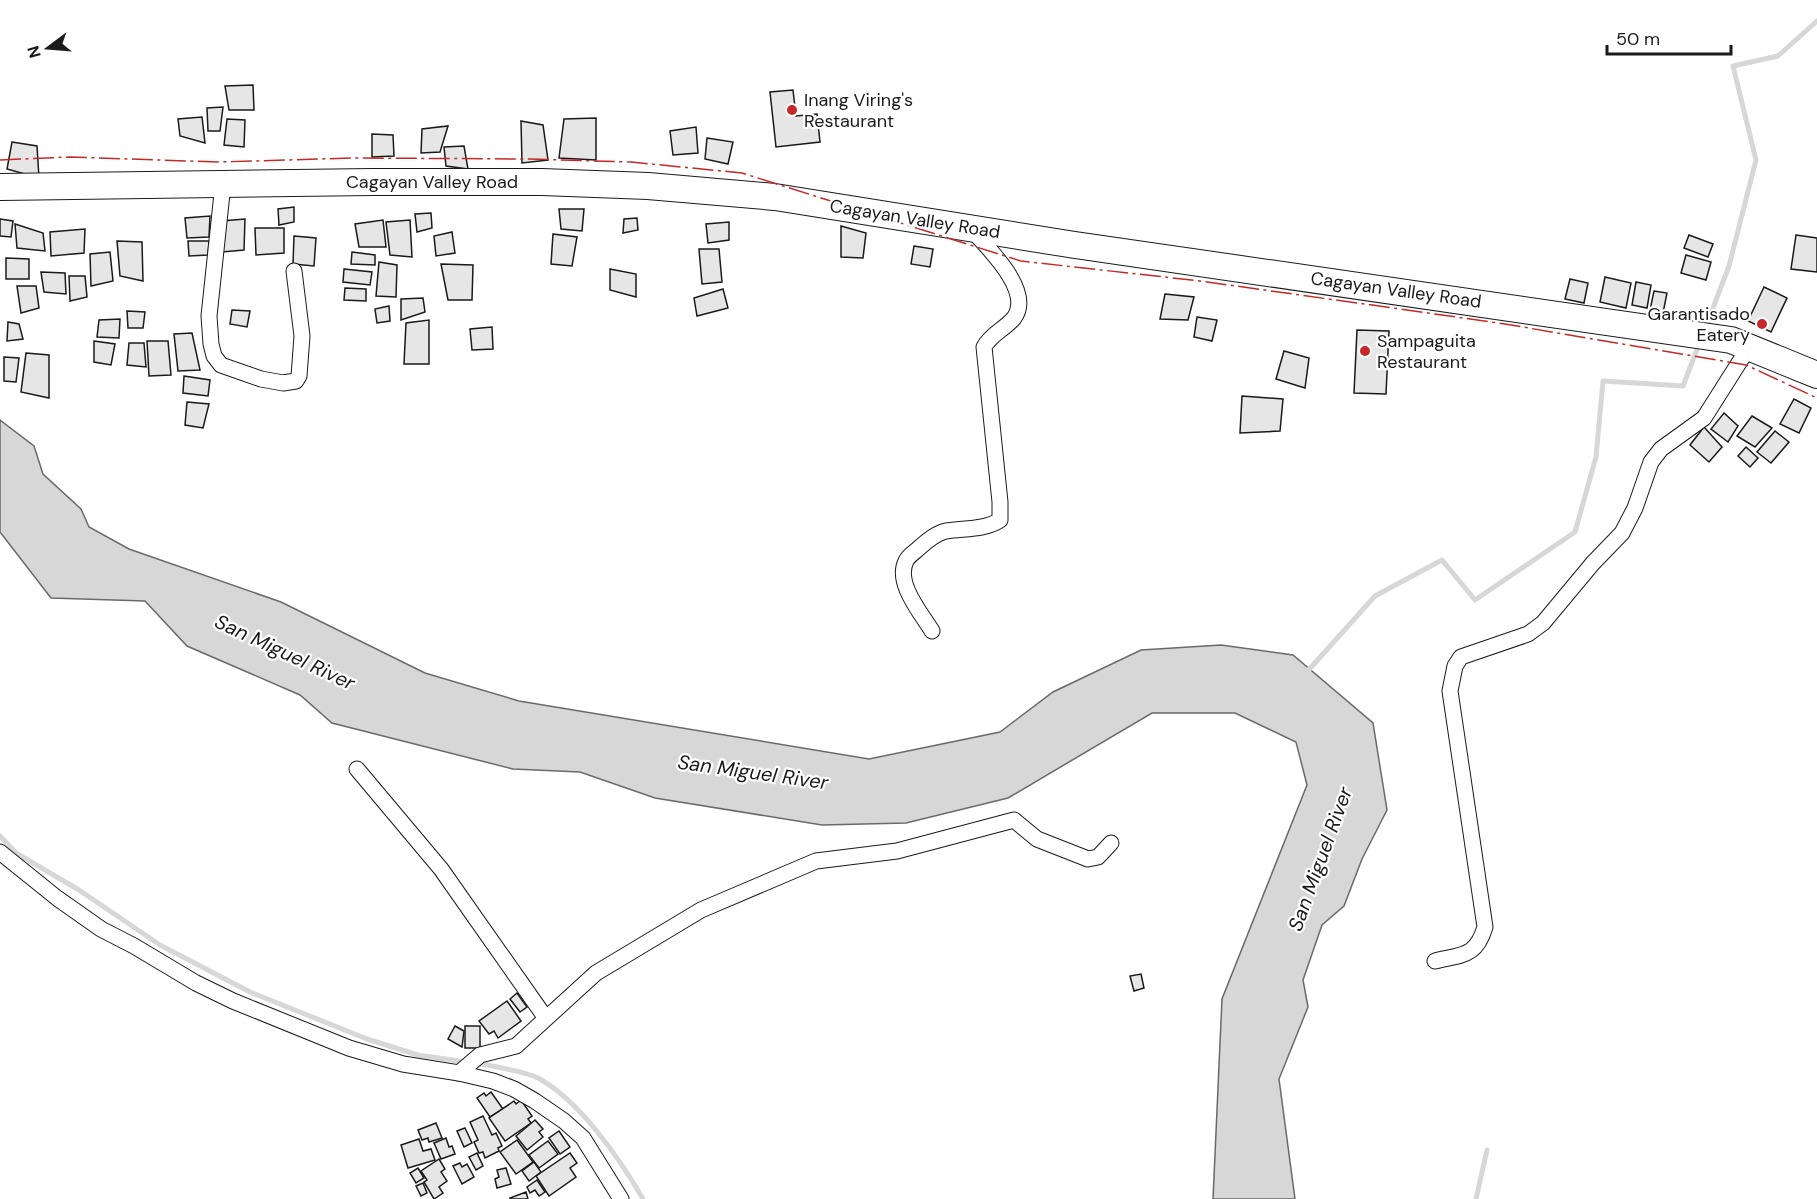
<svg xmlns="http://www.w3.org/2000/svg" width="1817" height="1199" font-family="'DM Sans',sans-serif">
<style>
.water{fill:#d7d7d7;stroke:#6a6a6a;stroke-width:1.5}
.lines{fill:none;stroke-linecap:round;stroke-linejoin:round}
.stream{stroke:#d7d7d7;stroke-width:5}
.building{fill:#e6e6e6;stroke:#1a1a1a;stroke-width:1.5}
.minor-casing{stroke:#1a1a1a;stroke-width:17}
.trunk-casing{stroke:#1a1a1a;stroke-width:28}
.minor{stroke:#fff;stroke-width:15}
.trunk{stroke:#fff;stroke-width:26}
.power{stroke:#c62828;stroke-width:1.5;stroke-dasharray:21 4.5 3 4.5;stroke-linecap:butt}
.poi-dot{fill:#c62828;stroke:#fff;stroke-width:2}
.labels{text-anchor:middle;stroke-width:4.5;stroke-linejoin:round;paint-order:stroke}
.poi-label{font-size:18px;fill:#1a1a1a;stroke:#fff;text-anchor:start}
.street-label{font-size:18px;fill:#1a1a1a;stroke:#fff}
.water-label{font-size:20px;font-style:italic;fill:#1a1a1a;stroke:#fff}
</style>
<rect width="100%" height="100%" fill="#fff"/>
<polygon class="water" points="0,420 34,446 43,474 81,509 89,527 129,549 281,602 425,673 519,701 869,759 1000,732 1053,692 1141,650 1221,645 1293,655 1373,723 1387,810 1362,859 1344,906 1322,925 1303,980 1308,1007 1279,1079 1295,1199 1213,1199 1222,999 1307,785 1296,742 1235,713 1152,713 1008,798 906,823 822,825 655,798 580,772 513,769 332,723 300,695 187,646 145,601 51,598 0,532"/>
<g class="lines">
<g class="stream">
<polyline points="1705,329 1729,266 1756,160 1733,66 1778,56 1817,21"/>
<polyline points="1305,674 1375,596 1442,560 1475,600 1575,532 1596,457 1603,381 1683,386 1699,344"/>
<polyline points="0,836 16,853 79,890 160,945 250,992 367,1039 418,1055 466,1062"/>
<path d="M475,1063C491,1066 524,1071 538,1078C579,1100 620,1159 643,1199"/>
<polyline points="1476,1199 1487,1150"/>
</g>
</g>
<g class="building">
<polygon points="253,85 254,110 229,110 225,86"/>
<polygon points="793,90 796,116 817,114 820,142 776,147 770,92"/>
<polygon points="223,107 220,131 208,131 207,108"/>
<polygon points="202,117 205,143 180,136 178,119"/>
<polygon points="596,118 596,160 559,158 564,119"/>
<polygon points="227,119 245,120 244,147 224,145"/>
<polygon points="521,121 543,125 548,160 522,163"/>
<polygon points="448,126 440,152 421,153 422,129"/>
<polygon points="696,127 698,153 673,155 670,131"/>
<polygon points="372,134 393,135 394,156 372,157"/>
<polygon points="707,138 733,142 728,164 705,159"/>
<polygon points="12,142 37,146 39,178 7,169"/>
<polygon points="464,146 468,169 446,166 444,147"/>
<polygon points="294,207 294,222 279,225 278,209"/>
<polygon points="559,209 584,209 582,231 561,229"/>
<polygon points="431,213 432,228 417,232 415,214"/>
<polygon points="210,216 209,237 187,238 185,218"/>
<polygon points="637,218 638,230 623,233 624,219"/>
<polygon points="0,219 13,221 11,237 0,236"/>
<polygon points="245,219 244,250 222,252 221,221"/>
<polygon points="383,220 386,247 359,247 355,224"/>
<polygon points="410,220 412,257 390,255 386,222"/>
<polygon points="729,222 729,240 708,243 706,224"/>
<polygon points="15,224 43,233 45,251 17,248"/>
<polygon points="841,226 866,233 863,258 841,257"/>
<polygon points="255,228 284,228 284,253 256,255"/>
<polygon points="85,229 84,253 51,256 50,232"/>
<polygon points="452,232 455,253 436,256 434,236"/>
<polygon points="553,234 577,237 572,266 551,264"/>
<polygon points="1689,235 1713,244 1708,257 1684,248"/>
<polygon points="1796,235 1817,238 1817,272 1791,269"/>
<polygon points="294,236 316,238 314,266 293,264"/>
<polygon points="117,241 142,242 143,281 120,276"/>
<polygon points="188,241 209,241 208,255 189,256"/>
<polygon points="914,246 933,249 930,267 911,264"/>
<polygon points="699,249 719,249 722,282 702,284"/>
<polygon points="110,252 113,281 91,286 90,254"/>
<polygon points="352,252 375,255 375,265 351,264"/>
<polygon points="1686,255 1711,262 1706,280 1681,273"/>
<polygon points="6,258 29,259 29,279 6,279"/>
<polygon points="379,262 397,265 396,297 376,296"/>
<polygon points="441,264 473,265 472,300 448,300"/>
<polygon points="344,269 372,272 370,285 343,282"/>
<polygon points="610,269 636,274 636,297 610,290"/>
<polygon points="41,272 65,273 66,294 44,292"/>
<polygon points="69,276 85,276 87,297 70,301"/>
<polygon points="1605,277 1631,283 1626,308 1600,302"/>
<polygon points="1570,279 1588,283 1584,303 1565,299"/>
<polygon points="1636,282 1651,285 1647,308 1632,305"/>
<polygon points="17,286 36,286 39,308 21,313"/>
<polygon points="1764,287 1787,298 1771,332 1748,321"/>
<polygon points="345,288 366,289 366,301 344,300"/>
<polygon points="723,289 728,308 697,316 694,298"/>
<polygon points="1654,291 1667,293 1663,313 1650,310"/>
<polygon points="1165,294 1194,297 1188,320 1160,319"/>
<polygon points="423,298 425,312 401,320 401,299"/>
<polygon points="389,306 390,321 377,323 375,309"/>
<polygon points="232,310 250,311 247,327 230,324"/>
<polygon points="127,311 145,312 143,328 128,328"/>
<polygon points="1197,317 1217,320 1212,341 1194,337"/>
<polygon points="120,319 119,338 97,337 99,320"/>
<polygon points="429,320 429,364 404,364 406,323"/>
<polygon points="8,322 19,324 23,339 7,341"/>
<polygon points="492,327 493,349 472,350 470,329"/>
<polygon points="1357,330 1389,331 1386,394 1354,393"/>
<polygon points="192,333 200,370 178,371 174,334"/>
<polygon points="94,341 115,344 111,365 94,362"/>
<polygon points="147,341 168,341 171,375 149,376"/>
<polygon points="129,343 144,343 146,367 127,365"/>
<polygon points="1284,351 1309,358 1305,388 1276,379"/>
<polygon points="26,353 49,355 49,398 21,392"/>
<polygon points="4,357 19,358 16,382 4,381"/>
<polygon points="184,376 210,380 208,396 183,393"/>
<polygon points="1242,396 1283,399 1280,431 1240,433"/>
<polygon points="1794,399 1811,408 1799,433 1780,424"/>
<polygon points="187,402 209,404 203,428 185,425"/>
<polygon points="1724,413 1738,426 1728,442 1711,429"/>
<polygon points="1752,416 1772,428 1755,447 1737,436"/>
<polygon points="1704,427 1722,447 1709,462 1690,445"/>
<polygon points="1775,431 1789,442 1771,463 1757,452"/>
<polygon points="1746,447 1758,458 1750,467 1738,456"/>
<polygon points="1141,974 1144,988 1134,991 1130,976"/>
<polygon points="517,993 527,1007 520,1012 510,999"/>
<polygon points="507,1001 521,1021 498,1038 494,1031 489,1034 479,1021"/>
<polygon points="455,1026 464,1031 462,1047 448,1039"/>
<rect x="465" y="1026" width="15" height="22"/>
<polygon points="491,1092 503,1109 490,1117 477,1098 484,1093 486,1096"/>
<polygon points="521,1100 532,1116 528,1119 531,1123 505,1141 489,1118 514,1101 516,1104"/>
<polygon points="483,1116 492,1135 496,1133 502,1146 498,1148 499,1151 485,1158 483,1152 479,1153 474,1142 478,1140 470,1122"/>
<polygon points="535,1120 543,1129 539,1132 543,1137 527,1150 516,1136"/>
<polygon points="436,1123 442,1138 429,1142 428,1138 422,1140 418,1130"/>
<polygon points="465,1128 472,1143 464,1147 457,1131"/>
<polygon points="559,1131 570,1147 560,1154 549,1138"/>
<polygon points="446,1138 449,1147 452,1146 455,1154 441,1159 434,1143"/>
<polygon points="419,1139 423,1151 431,1149 435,1160 408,1168 401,1145"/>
<polygon points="517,1140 533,1162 516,1174 500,1152"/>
<polygon points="548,1141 558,1154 539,1168 529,1155"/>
<polygon points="477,1153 483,1166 476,1170 469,1157"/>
<polygon points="570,1153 577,1163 570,1168 576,1177 549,1196 536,1176"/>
<polygon points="439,1159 445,1169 441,1172 447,1181 439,1187 443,1193 434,1199 424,1182 427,1180 421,1171"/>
<polygon points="534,1162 541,1172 529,1181 522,1171"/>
<polygon points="460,1163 462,1167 467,1164 474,1177 462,1184 453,1166"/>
<polygon points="418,1168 424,1178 416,1183 410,1173"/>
<polygon points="506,1168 511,1184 497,1188 495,1179 499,1177 497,1170"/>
<polygon points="537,1180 545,1192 539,1196 535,1190 530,1193 527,1187"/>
<polygon points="423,1183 427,1193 421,1196 416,1186"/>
<polygon points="526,1192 528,1199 510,1199 510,1198"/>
</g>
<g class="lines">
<g class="minor-casing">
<g id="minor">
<polyline points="223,184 209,316 211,344 214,356 221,365 261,379 283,383 296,381 299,376 302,336 294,271"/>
<path d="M932,631C921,613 895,583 906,561C909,555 915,552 919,548C927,541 936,533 946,531C964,528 985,530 1000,520V502L984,347C991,334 1005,329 1014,318C1034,291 987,247 970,228"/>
<polyline points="357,769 441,869 545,1017"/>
<polyline points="0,852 57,898 101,929 134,946 196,983 233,1001 349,1048 403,1064 459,1073 493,1081 514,1089 535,1101 564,1121 583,1138 621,1199"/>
<path d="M1435,961C1463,954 1476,957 1485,927L1450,691L1455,666L1461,657L1528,634L1543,623L1593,563L1622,533L1635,508L1651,462L1661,449L1704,418L1749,347"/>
<polyline points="459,1073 480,1055 516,1046 596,973 701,910 816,861 897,851 1014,820 1037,839 1088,859 1098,857 1111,843"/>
</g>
</g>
<g class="trunk-casing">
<polyline id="trunk" points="0,187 373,182 542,182 648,186 775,197 1075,245 1731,340 1817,375"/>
</g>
<use href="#minor" class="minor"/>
<use href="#trunk" class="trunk"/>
<polyline class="power" points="0,160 70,157 218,162 355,158 529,159 631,162 742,173 1021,261 1200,281 1386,307 1505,324 1746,365 1817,398"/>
</g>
<g class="poi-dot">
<circle cx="792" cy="110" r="6"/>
<circle cx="1762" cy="324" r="6"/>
<circle cx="1365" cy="351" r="6"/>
</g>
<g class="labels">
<g class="poi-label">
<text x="804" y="106">Inang Viring's<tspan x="804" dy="21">Restaurant</tspan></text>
<text x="1750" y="320" text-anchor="end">Garantisado<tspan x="1750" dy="21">Eatery</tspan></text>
<text x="1377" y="347">Sampaguita<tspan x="1377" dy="21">Restaurant</tspan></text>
</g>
<g class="street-label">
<text x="432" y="188">Cagayan Valley Road</text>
<text transform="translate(915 219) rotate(9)" y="6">Cagayan Valley Road</text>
<text transform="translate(1396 290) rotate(8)" y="6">Cagayan Valley Road</text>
</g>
<g class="water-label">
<text transform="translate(285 652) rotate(25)" y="7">San Miguel River</text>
<text transform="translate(753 772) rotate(8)" y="7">San Miguel River</text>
<text transform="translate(1320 859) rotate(-70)" y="7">San Miguel River</text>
</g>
</g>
<g transform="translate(48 48) rotate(254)" stroke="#ffffff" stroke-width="4.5" paint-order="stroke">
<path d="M0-4.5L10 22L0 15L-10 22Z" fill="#1a1a1a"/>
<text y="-9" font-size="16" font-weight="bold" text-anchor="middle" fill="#1a1a1a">N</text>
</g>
<path d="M1607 45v9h124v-9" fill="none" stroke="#1a1a1a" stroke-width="3"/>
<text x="1616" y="45" font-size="18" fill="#1a1a1a" stroke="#ffffff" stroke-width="4.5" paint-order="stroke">50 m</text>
</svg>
